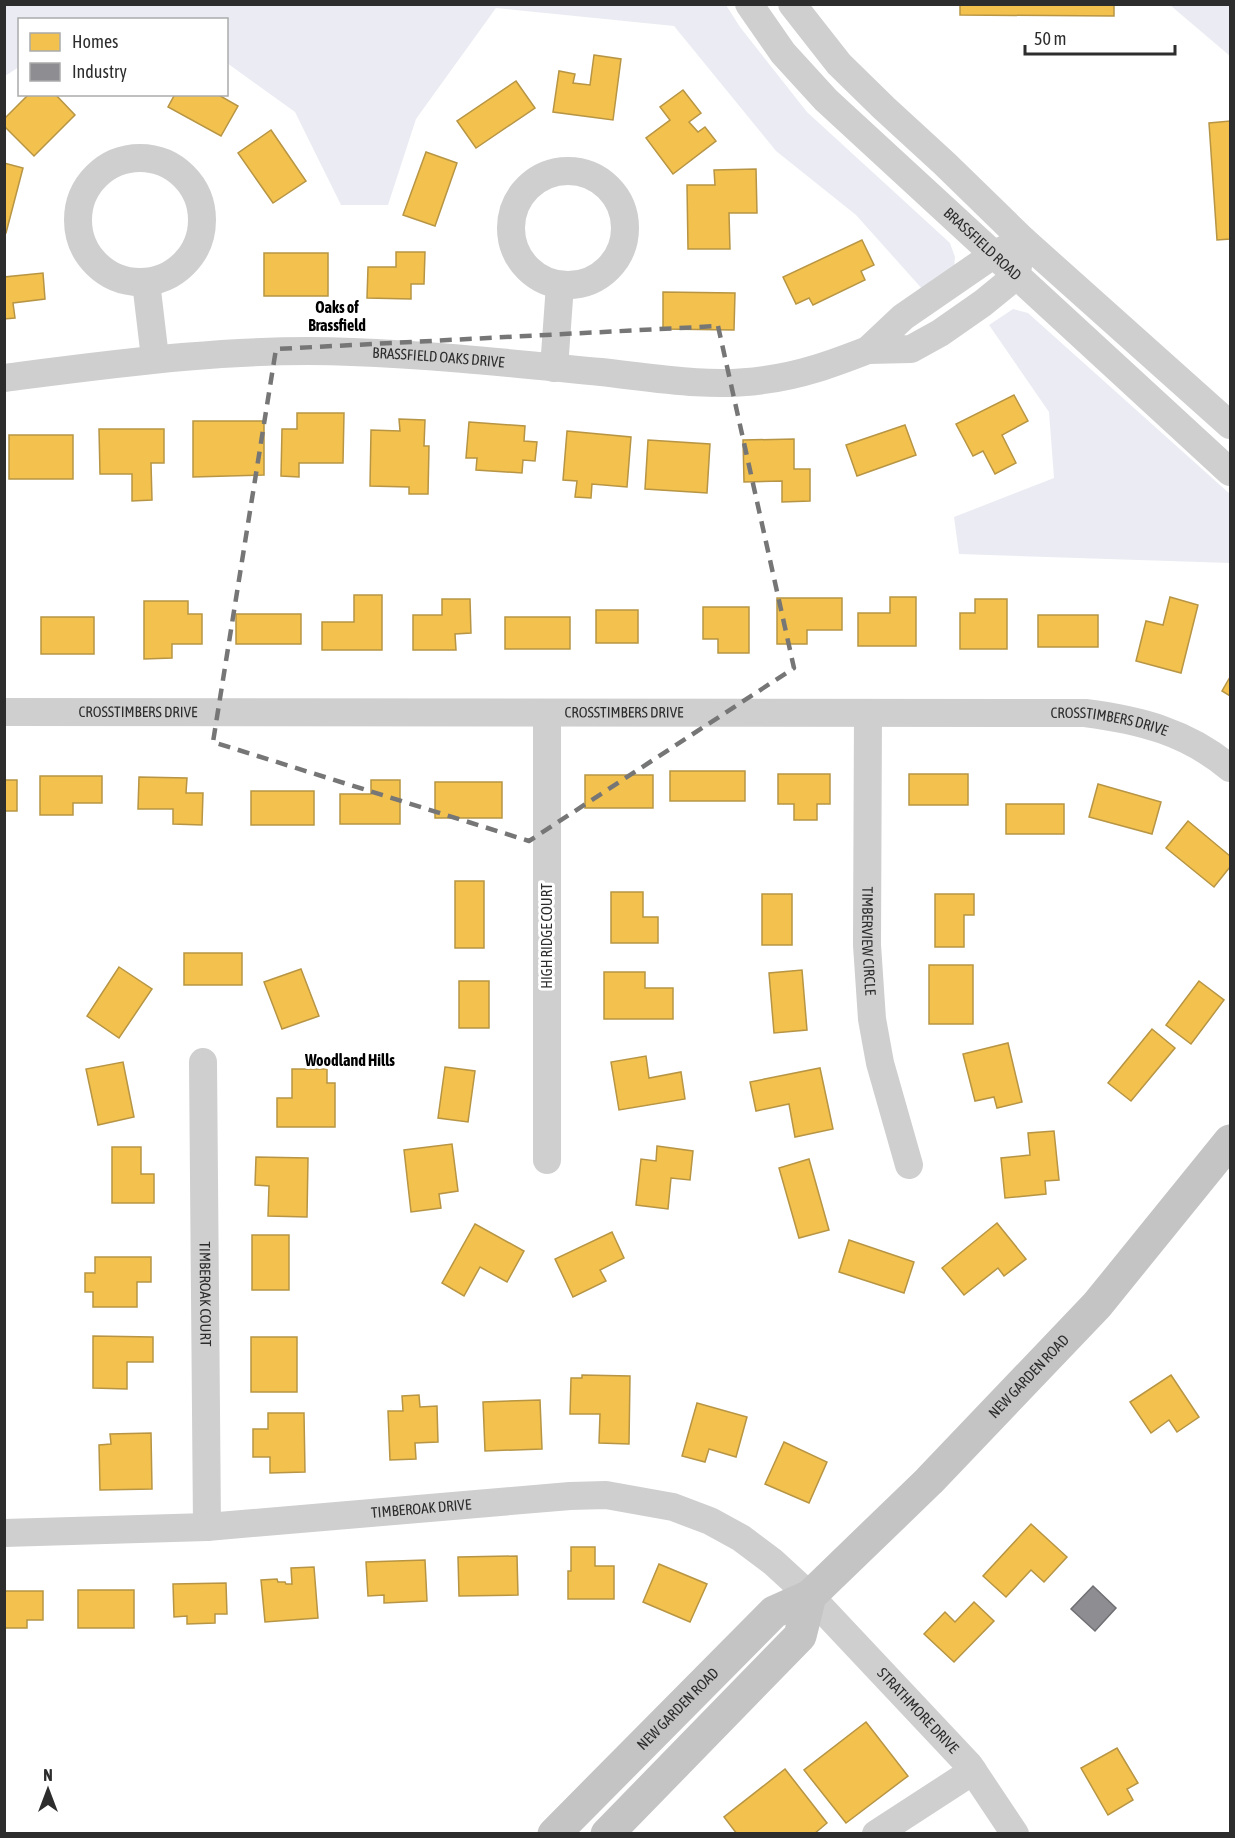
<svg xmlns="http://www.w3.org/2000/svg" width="1235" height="1838" font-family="'Asap Condensed',sans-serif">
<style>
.green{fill:#ebecf3}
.homes{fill:#f2c14e;stroke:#b79544;stroke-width:1.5}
.industry{fill:#8d8d92;stroke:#707074;stroke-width:1.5}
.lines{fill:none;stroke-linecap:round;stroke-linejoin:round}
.minor{stroke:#cfcfcf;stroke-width:28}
.major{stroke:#c4c4c4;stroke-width:33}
.marked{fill:none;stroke:#767676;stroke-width:4.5;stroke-dasharray:12 8;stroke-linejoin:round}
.labels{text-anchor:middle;stroke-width:6;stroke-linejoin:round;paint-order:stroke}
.street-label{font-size:15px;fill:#2d2d2d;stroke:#fff}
.neighbourhood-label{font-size:16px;font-weight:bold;fill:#000;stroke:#fff}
</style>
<rect width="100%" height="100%" fill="#fff"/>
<g class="green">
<polygon points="5,5 726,5 740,27 807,112 950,243 955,257 954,270 924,291 856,215 776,151 674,26 496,8 416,119 388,205 341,205 295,112 227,63 226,20 20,20 19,67 5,76"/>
<polygon points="1170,5 1230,5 1230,56"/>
<polygon points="1013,309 1028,313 1230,494 1230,563 959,554 954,517 1054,478 1049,412 989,325"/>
</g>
<g class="homes">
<polygon points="960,4 1114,4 1114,16 960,15"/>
<polygon points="594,55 621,59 613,120 553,112 559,71 575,74 573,83 590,85"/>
<polygon points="516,81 535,108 476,148 457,121"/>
<polygon points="683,90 701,113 689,122 698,132 705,127 716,141 673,174 646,138 670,120 660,107"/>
<polygon points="29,94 55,94 75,115 34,156 4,126 4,119"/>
<polygon points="175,94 217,94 238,106 221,136 168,107"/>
<polygon points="1230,121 1230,239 1217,240 1209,123"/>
<polygon points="271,130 306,181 273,203 238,153"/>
<polygon points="426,152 457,163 435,226 403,215"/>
<polygon points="4,163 23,168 6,233 4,233"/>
<polygon points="756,169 757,213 729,213 730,249 688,249 687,185 715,185 714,170"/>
<polygon points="862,240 874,265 861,271 865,280 813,305 809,298 796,304 783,277"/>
<polygon points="396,252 425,252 424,284 411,284 411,299 367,298 368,267 396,267"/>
<rect x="264" y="253" width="64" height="43"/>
<polygon points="43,273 45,299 13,303 15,318 4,319 4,277"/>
<polygon points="663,292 735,293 734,330 663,329"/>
<polygon points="1014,395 1028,421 1002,435 1016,463 995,474 983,451 973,456 956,424"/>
<polygon points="297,413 344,413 343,463 299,463 299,477 281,476 282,429 297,429"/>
<polygon points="399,419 425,420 424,446 429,446 428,494 409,494 409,487 370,486 371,430 400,431"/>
<polygon points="193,421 264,421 264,475 193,477"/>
<polygon points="469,422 525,426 524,441 537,442 535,461 523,460 522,473 476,470 477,458 466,458"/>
<polygon points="905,425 916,455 857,476 846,445"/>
<polygon points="99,429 164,429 164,463 151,463 152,500 132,501 132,474 100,474"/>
<polygon points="567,431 631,437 627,487 592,484 591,498 575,497 577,481 563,480"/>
<rect x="9" y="435" width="64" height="44"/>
<polygon points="794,439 794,469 810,469 810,501 782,502 782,481 744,482 743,440"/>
<polygon points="648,440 710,444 707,493 645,489"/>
<polygon points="354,595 382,595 382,650 322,650 322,622 354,622"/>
<polygon points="890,597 916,597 916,646 858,646 858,613 890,613"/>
<polygon points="1170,597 1198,605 1181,673 1136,661 1146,621 1163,625"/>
<polygon points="777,598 842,598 842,630 807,630 807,644 777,644"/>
<polygon points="442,599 470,599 471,633 455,634 456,650 413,650 413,615 442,615"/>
<polygon points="975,599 1007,599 1007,649 960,649 960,613 975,613"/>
<polygon points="144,601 188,601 188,614 202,614 202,644 172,644 172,658 144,659"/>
<polygon points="703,607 749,607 749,653 718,653 718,639 703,639"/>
<rect x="596" y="610" width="42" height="33"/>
<rect x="236" y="614" width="65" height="30"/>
<rect x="1038" y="615" width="60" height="32"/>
<rect x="41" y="617" width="53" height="37"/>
<rect x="505" y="617" width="65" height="32"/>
<polygon points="1230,677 1230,696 1222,691"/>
<rect x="670" y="771" width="75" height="30"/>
<polygon points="778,774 830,774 830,804 817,804 817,820 794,820 794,804 778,804"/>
<rect x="909" y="774" width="59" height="31"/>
<rect x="585" y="775" width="68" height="33"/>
<polygon points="40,776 102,776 102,803 73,803 73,815 40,815"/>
<polygon points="139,777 187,778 186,793 203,793 202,825 173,824 173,809 138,809"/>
<rect x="4" y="780" width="13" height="31"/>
<polygon points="371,780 400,780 400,824 340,824 340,794 371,794"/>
<rect x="435" y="782" width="67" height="36"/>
<polygon points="1098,784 1161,802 1152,834 1089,817"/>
<rect x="251" y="791" width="63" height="34"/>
<rect x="1006" y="804" width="58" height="30"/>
<polygon points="1188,821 1230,856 1230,867 1214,887 1166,848"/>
<rect x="455" y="881" width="29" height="67"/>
<polygon points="611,892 643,892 643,917 658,917 658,943 611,943"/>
<rect x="762" y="894" width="30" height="51"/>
<polygon points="935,894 974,894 974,915 964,915 964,947 935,947"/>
<rect x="184" y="953" width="58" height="32"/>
<rect x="929" y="965" width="44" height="59"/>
<polygon points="119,967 152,989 119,1038 87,1016"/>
<polygon points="301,969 319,1016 282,1029 264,982"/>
<polygon points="802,970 807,1030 774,1033 769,973"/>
<polygon points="604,972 645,972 645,988 673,988 673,1019 604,1019"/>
<rect x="459" y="981" width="30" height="47"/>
<polygon points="1199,981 1224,1000 1191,1044 1166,1025"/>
<polygon points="1152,1029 1175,1048 1131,1101 1108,1083"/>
<polygon points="1008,1043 1022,1102 997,1108 994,1097 975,1101 963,1054"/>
<polygon points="646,1056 649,1078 681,1072 685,1099 619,1110 611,1062"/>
<polygon points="123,1062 134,1117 98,1125 86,1069"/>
<polygon points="445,1067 475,1071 468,1122 438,1118"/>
<polygon points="820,1068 833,1129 795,1137 789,1104 756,1111 750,1082"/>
<polygon points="292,1069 327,1069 327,1083 335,1083 335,1127 277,1127 277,1098 292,1098"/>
<polygon points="1054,1131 1059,1180 1045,1181 1046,1194 1005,1198 1001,1158 1030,1155 1028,1133"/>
<polygon points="452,1144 458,1191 439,1194 441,1208 411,1212 404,1150"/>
<polygon points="657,1146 693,1151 690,1180 671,1178 668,1209 636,1205 641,1159 656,1161"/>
<polygon points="112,1147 141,1147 141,1174 154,1174 154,1203 112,1203"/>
<polygon points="256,1157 308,1158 307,1217 268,1216 269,1186 255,1185"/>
<polygon points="809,1159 829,1230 799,1238 779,1168"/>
<polygon points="997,1223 1026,1259 1004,1276 998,1268 964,1295 942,1268"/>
<polygon points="475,1224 524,1251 507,1282 480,1267 464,1296 442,1283"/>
<polygon points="612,1232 624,1258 600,1270 606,1281 573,1297 555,1259"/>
<rect x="252" y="1235" width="37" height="55"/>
<polygon points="849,1240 914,1262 904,1293 839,1272"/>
<polygon points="95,1257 151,1257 151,1282 137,1282 137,1307 93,1307 93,1292 85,1292 85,1273 95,1273"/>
<polygon points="93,1336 153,1337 153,1362 127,1362 127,1389 93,1388"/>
<rect x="251" y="1337" width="46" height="55"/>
<polygon points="582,1375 630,1376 629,1444 599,1443 600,1414 570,1414 571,1378 582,1378"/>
<polygon points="1171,1375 1199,1417 1177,1432 1169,1420 1151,1433 1130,1402"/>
<polygon points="419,1395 420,1407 437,1406 438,1442 415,1443 416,1459 390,1460 388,1411 403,1411 402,1396"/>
<polygon points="540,1400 542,1449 485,1451 483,1402"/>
<polygon points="697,1403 747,1417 736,1457 709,1449 705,1462 682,1456"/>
<polygon points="268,1413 304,1413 305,1472 270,1473 270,1457 253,1457 253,1429 268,1429"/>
<polygon points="151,1433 152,1489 100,1490 99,1445 111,1444 110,1434"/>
<polygon points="784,1442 827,1462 809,1503 765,1484"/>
<polygon points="1031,1524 1067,1557 1044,1582 1031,1570 1006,1597 983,1576"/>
<polygon points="571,1547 595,1547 595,1566 614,1566 614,1599 568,1599 568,1571 571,1571"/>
<polygon points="517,1556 518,1595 459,1596 458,1557"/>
<polygon points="425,1560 427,1601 384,1603 384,1595 368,1596 366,1562"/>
<polygon points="659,1564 707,1584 690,1622 643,1602"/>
<polygon points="314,1567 318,1618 265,1622 261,1580 277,1579 278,1582 285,1582 286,1584 292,1584 291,1568"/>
<polygon points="226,1583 227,1614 215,1614 215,1623 187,1624 187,1616 174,1617 173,1584"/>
<rect x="78" y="1590" width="56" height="38"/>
<polygon points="4,1591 43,1591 43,1620 27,1620 27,1628 4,1628"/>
<polygon points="974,1602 994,1621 954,1662 924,1634 945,1612 955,1622"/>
<polygon points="866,1722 908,1776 846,1823 804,1770"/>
<polygon points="1117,1748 1138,1783 1127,1789 1133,1800 1108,1815 1081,1768"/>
<polygon points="785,1769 827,1823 814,1834 737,1834 724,1817"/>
</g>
<polygon class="industry" points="1093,1586 1116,1608 1095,1631 1071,1609"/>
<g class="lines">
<g class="minor">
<path id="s1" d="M749,4L783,53L826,100L1230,472"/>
<polyline points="792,4 839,64 884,108 945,164 1023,240 1230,425"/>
<circle cx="140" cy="220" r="62"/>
<circle cx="568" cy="228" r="57"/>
<polygon points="1023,240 1016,276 983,303 940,333 911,349 868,350 903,317 993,255"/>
<polyline points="146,282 155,358"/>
<polyline points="554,368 560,285"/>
<path id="s2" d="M4,378C120,363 236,347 352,352C436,355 518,364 601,372C654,378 711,388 764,380C802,375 832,364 868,350"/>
<path id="s3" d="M4,712L1085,713C1140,720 1187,732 1230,768"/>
<path id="s4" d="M868,713L867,945L872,1019L880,1063L909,1165"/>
<path id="s5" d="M203,1062L207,1527"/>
<polyline points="547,1160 547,713"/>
<path id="s6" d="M4,1533L207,1527L570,1496L606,1495L673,1507L710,1521L741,1538L773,1562L810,1596L969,1765L1015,1834"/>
<polyline points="876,1834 973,1771"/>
</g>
<g class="major">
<path id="s7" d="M554,1834L774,1612L810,1596L929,1481L1097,1305L1230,1141"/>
<polyline points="607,1834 800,1636 810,1596"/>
</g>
</g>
<path class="marked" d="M718,326L794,668L529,841L213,742L276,349Z"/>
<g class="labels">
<g class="street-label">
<text dy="5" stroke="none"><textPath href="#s1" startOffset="336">BRASSFIELD ROAD</textPath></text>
<text dy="5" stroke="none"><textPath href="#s2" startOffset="436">BRASSFIELD OAKS DRIVE</textPath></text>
<text dy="5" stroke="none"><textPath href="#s3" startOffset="134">CROSSTIMBERS DRIVE</textPath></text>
<text dy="5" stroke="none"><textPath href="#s3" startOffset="620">CROSSTIMBERS DRIVE</textPath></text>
<text dy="5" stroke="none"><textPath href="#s3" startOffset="1106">CROSSTIMBERS DRIVE</textPath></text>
<text transform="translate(547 936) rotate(-90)" y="5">HIGH RIDGE COURT</text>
<text dy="5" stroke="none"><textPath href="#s4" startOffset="228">TIMBERVIEW CIRCLE</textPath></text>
<text dy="5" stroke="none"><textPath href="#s5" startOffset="232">TIMBEROAK COURT</textPath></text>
<text dy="5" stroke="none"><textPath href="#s7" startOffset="662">NEW GARDEN ROAD</textPath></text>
<text dy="5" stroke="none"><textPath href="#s6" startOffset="418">TIMBEROAK DRIVE</textPath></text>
<text dy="5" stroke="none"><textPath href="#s7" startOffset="176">NEW GARDEN ROAD</textPath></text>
<text dy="5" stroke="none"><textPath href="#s6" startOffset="994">STRATHMORE DRIVE</textPath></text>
</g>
<g class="neighbourhood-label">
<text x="337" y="313">Oaks of<tspan x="337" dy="18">Brassfield</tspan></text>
<text x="350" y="1066">Woodland Hills</text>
</g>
</g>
<rect width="1235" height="1838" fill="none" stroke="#2d2d2d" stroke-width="12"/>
<rect x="18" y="18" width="210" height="78" fill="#ffffff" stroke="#ababab" stroke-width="1.5"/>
<rect x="30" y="33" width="30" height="18" fill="#f2c14e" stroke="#ababab" stroke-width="1.5"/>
<text x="72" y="48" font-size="18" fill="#2d2d2d">Homes</text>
<rect x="30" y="63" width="30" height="18" fill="#8d8d92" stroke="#ababab" stroke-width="1.5"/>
<text x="72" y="78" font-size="18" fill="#2d2d2d">Industry</text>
<g transform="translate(48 1790)" stroke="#ffffff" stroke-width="4.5" paint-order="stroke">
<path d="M0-4.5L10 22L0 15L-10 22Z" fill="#2d2d2d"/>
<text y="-9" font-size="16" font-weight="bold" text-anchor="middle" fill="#2d2d2d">N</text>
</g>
<path d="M1025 45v9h150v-9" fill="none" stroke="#2d2d2d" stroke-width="3"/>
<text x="1034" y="45" font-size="18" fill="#2d2d2d" stroke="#ffffff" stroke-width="4.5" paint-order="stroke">50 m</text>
</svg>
